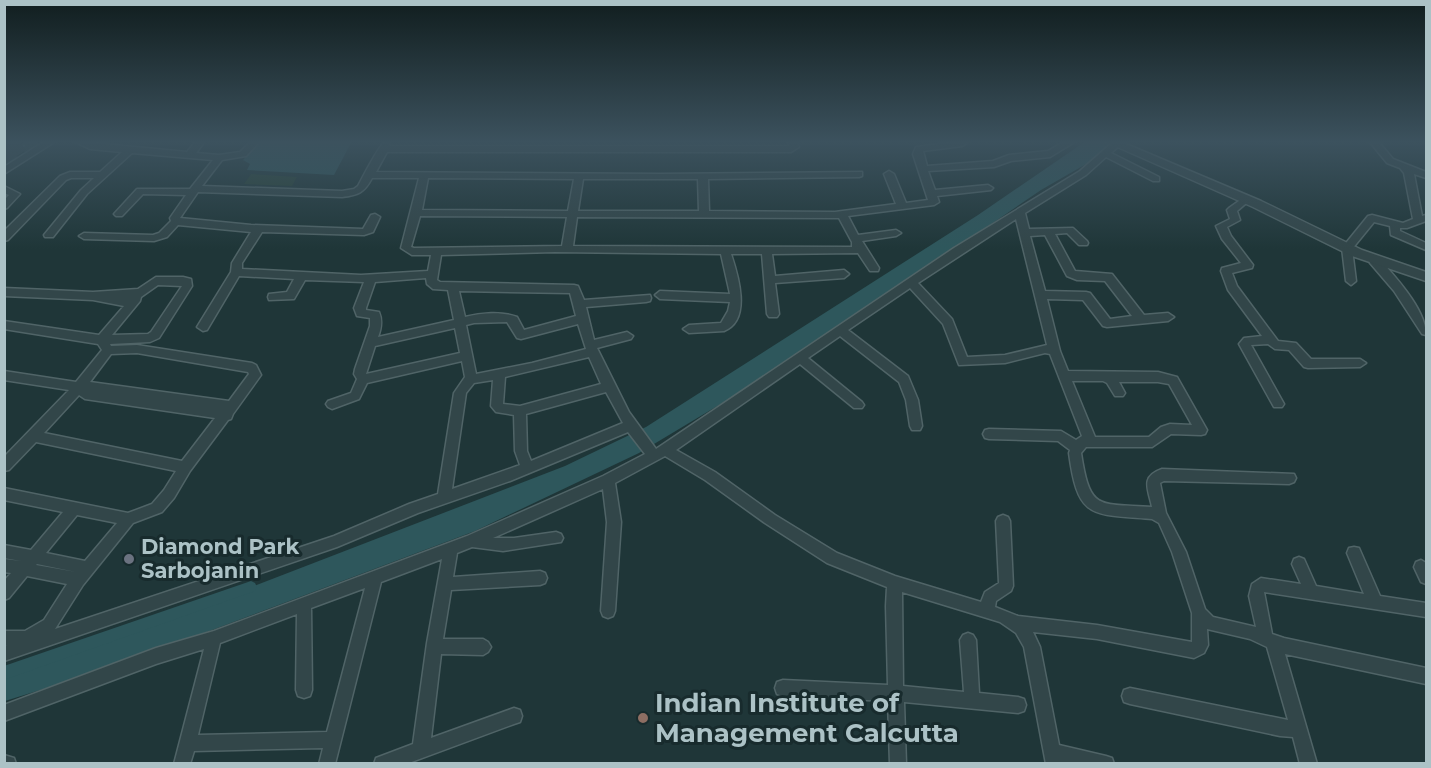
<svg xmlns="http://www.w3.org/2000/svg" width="1431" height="768" font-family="Montserrat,sans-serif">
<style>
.green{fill:#274135}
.water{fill:#2e575c}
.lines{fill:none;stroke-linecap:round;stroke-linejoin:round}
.canal{fill:#2e575c;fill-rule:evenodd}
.trunk-tunnel{stroke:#344b4d;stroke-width:16;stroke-dasharray:16 8;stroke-linecap:butt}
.minor-casing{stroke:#506467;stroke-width:3}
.tertiary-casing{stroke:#506467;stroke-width:3}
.minor{fill:#324649;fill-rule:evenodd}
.tertiary{fill:#324649;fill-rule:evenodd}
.rail{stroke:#546d70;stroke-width:2;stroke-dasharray:5 5;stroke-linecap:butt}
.shaded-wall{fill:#334649}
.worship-dot{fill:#6b7280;stroke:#182b2d;stroke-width:2}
.education-dot{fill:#8d6e63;stroke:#182b2d;stroke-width:2}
.labels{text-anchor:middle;stroke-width:6;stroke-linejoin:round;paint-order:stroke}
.poi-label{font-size:21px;font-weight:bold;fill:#acc2c6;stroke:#182b2d;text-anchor:start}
.near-poi-label{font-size:26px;font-weight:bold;fill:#acc2c6;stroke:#182b2d;text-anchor:start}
</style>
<rect width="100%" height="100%" fill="#1f3638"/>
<polygon class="green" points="251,174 297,177 292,186 244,184"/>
<g class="water">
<polygon points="260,141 352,141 334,175 247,170 250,164 243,160"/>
<polygon points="1086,141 1113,141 1108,149 1093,160 1041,190 784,366 639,453 475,531 111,668 5,701 4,677 130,634 565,466 646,427 978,215"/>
</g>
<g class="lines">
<polygon class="canal" points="251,581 255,583 257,587 255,591 4,680 4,666"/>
<polyline class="trunk-tunnel" points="4,165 41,141"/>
<g class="minor-casing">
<g id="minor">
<polygon points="45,141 56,141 4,174 4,167"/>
<path d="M73,141L187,152L196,141H205L196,153L219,155L240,152L251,141H260L246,156L222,160L202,186L342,191L354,189L358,186C362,179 379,145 384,143C386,142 388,143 389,143L390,146H789L788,141H797L799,147L791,152H387L376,172L661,174L862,172V176L859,177L708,179L709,211L835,212L896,204L884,174L889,171L894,174L906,203L928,200L913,154L916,147L965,141L967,143L962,146L923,151L927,166L993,161L1009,155L1048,151L1065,141H1076L1050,157L1011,161L994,167L928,171L935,190L988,185L993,188L991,190L937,196L939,202L934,205L848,216L858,235L896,230L901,233L896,236L862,241L879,268L878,271H870L858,253L772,254L775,276L844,270L849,274L844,278L775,283L779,314L777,317H769L767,314L762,254H731C738,275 752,320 724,331L689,333L683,329L689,325L721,323L728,311L730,302L660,299L655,295L660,291L730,294L721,254L555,252L441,255L437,280L440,282L574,285L578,286L584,300L650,295L651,298L650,301L646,302L586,307L594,340L627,332L633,336L631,339L597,348L629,412L656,449L954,248L1080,171L1113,142H1119V146L1111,153L1159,177V181H1153L1106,157L1086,175L1025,213L1029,229L1073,228L1087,241L1088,243L1087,245H1079L1067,233L1055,234L1075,271L1112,274L1144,315L1168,313L1174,317L1168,321L1107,327L1103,326L1083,300L1047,299L1060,351L1068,371L1158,372L1177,377L1207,430L1205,434L1201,435L1171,434L1152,447H1086L1081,453C1090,512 1098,503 1152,507C1148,488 1140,477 1162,469L1294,474L1296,478L1294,482L1289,484L1164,481L1160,483L1166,513L1186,552L1205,609L1213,617L1256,627L1249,596L1252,584L1261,578L1301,584L1292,564L1294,559L1299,557L1304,559L1316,586L1364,594L1347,553L1349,548L1354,547L1359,548L1380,596L1426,603V617L1264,592L1272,634L1284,638L1426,668V684L1285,654L1317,764H1300L1293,737L1280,736L1130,704L1124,702L1122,696L1124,690L1130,688L1288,720L1267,647L1250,639L1207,629L1208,645L1204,653L1194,658L1097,639L1033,632L1040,647L1059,745L1106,756L1112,758L1114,764H1046L1024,647L1016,633L1000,622L902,592L903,686L964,692L960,640L963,635L968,633L973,635L976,640L979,693L1018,697L1024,699L1026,705L1024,711L1018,713L904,702L906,764H890L888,701L783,696L777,694L775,688L777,682L783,680L888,685L886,606L887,587L827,563L765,523L705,480L665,456L615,483L621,522L615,611L613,616L608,618L603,616L601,611L607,522L603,489L493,538H514L556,532L561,534L563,538L561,542L503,551L472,547L457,553L453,577L540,571L545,573L547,578L545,583L540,585L451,590L443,639H483L488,642L491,647L488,652L483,655L441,654L431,738L514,708L520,710L522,716L520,722L514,724L406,764H374L376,758L413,744L427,643L442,559L381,582L335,764H319L323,748L194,751L190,764H174L204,649L156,664L4,721V705L156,648L214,631L467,536L603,476L645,454L628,432L510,481L418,513L337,547L4,661V646L7,645H4V631H25L44,620L67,584L27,576L9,598L4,600V581L11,573L4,572V559L21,561L4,558V545L31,550L63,512L4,500V488L128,513L152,504L164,490L176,471L36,442L9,470L4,471V457L69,390L4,380V371L76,382L102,350L98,344L4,329V321L99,335L124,306L93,300L4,296V288L93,292L138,289L156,277H183L191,279L192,286L159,338L150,342L110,344L111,346L137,345L252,363L256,365L261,375L233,414L231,419L228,420L190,471L174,498L162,512L133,523L83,585L55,629L334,536L409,504L438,494L454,393L465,377L462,361L367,383L359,399L332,409L328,407L326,404L328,401L351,393L357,379L354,374L355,369L370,326V318L357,316L354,308L364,282L305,280L294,299L269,300L268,297L269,294L287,292L294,279L239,276L207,330L203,331L197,327L231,272L232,263L251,232L178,225L167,237L154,241L84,239L79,236L84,233L153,235L159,233L171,221L170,218L186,195L143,194L122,216H116L114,214L137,189H190L213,160L132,153L87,194L53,237H45L44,235L81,190L94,178H71L66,180L8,240L4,241V231L60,176L70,172H100L122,152L90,149ZM372,178H419L401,248L412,255H431L428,271L361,275L242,269V263L262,232L364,235L373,232L380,217L375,214L371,215L363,229L251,225L180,218L198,192L342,197C358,195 364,193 372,178ZM428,178L574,179L568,211L422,210ZM583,179H698L699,211H578ZM420,216L567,217L562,246L414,248L411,247ZM577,217L839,218L852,242V247L573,246ZM1016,219L1047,345L1005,355L967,357L952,319L918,283ZM1045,235L1067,276L1077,280L1105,281L1132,316L1110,319L1090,293L1086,292L1045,291L1030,236ZM426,278L427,284L433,289L448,290L454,320L378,337C381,329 383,321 379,312L366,310V308L375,282ZM158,285L182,286L151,332L148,334L112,335L140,301L141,297ZM910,288L943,324L959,365L1005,363L1045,353L1050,354L1082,436L1076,440L1061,431L989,429L985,430L983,434L985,438L989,439L1058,441L1070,450L1069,453C1078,520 1091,514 1152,519L1159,523L1172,552L1192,613V642L1097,625L1018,616L995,607L996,601L1011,591L1013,586L1010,521L1008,517L1003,515L998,517L996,521L999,583L985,592L981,602L895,576L837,553L775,515L715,472L676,450L800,364L854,408H862L864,405L862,402L808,358L840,336L899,382L906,400L910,426L912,430H920L922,426L918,400L908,376L848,330ZM459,291L570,293L576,316L524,330L517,317C502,311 480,313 465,317ZM474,323L507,322L517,338L521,339L578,324L586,349L532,363L476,374L466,325ZM455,328L460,353L366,374L375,346ZM137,353L248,372L249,374L229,401L90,382L111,354ZM589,357L601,384L520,406L503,404L505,377ZM493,380L491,406L496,412L514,415L515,451L520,465L452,489L466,393L474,383ZM1072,381H1103L1107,383L1115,396H1123L1125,393L1119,382H1158L1169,384L1192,425L1170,424L1161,427L1149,437H1095ZM606,392L623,423L531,461L527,451L526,414ZM79,395L85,399L215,418L182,461L44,433ZM77,515L117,523L85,561L46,553ZM37,564L76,572L36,565ZM365,588L327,732L198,735L220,643L297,614L296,690L298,696L304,698L310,696L312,690L311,608Z"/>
<polygon points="1369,141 1378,141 1393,159 1426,172 1426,178 1414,174 1422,216 1426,215 1426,221 1407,228 1400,228 1400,231 1426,243 1426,250 1391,235 1390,226 1374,222 1352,249 1356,281 1351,285 1346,281 1342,248 1368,216 1372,215 1403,223 1413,219 1404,173 1400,168 1387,163"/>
<polygon points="4,186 20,194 7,208 4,209 4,200 9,195 4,193"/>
<polygon points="1246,196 1251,199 1237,211 1240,220 1227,227 1231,236 1253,265 1252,268 1232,273 1237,286 1278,341 1296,343 1311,359 1360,359 1366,363 1360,367 1308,368 1304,367 1289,350 1275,349 1268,344 1251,345 1284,404 1282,407 1274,407 1239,344 1244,338 1262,336 1228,290 1221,271 1222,268 1241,263 1222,239 1216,226 1230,219 1227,210 1229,208"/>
<path d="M1374,256L1378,257C1395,277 1426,309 1426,335L1422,334L1394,291L1370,263L1369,260L1370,257Z"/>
<polygon points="1421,560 1426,563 1426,584 1421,582 1414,567 1416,562"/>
<polygon points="4,755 14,758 16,764 4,764"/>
</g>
</g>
<g class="tertiary-casing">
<polygon id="tertiary" points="1104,141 1119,141 1261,201 1362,250 1426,272 1426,281 1352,256 1253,207"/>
</g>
<use href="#minor" class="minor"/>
<use href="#tertiary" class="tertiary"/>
<polyline class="rail" points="4,159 31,141"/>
</g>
<polygon class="shaded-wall" points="4,141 19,141 26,150 4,164"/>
<linearGradient id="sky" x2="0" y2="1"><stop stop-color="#111e1f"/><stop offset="0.57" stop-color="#3c525e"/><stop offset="1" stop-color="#3c525e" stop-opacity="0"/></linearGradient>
<rect width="1431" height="249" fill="url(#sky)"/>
<circle class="worship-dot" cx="129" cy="559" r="6"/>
<circle class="education-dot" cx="643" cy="718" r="6"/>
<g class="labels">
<g class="poi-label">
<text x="141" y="554">Diamond Park<tspan x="141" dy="24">Sarbojanin</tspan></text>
</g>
<g class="near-poi-label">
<text x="655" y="712">Indian Institute of<tspan x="655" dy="30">Management Calcutta</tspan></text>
</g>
</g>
<rect width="1431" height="768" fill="none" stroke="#acc2c6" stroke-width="12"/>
</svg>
